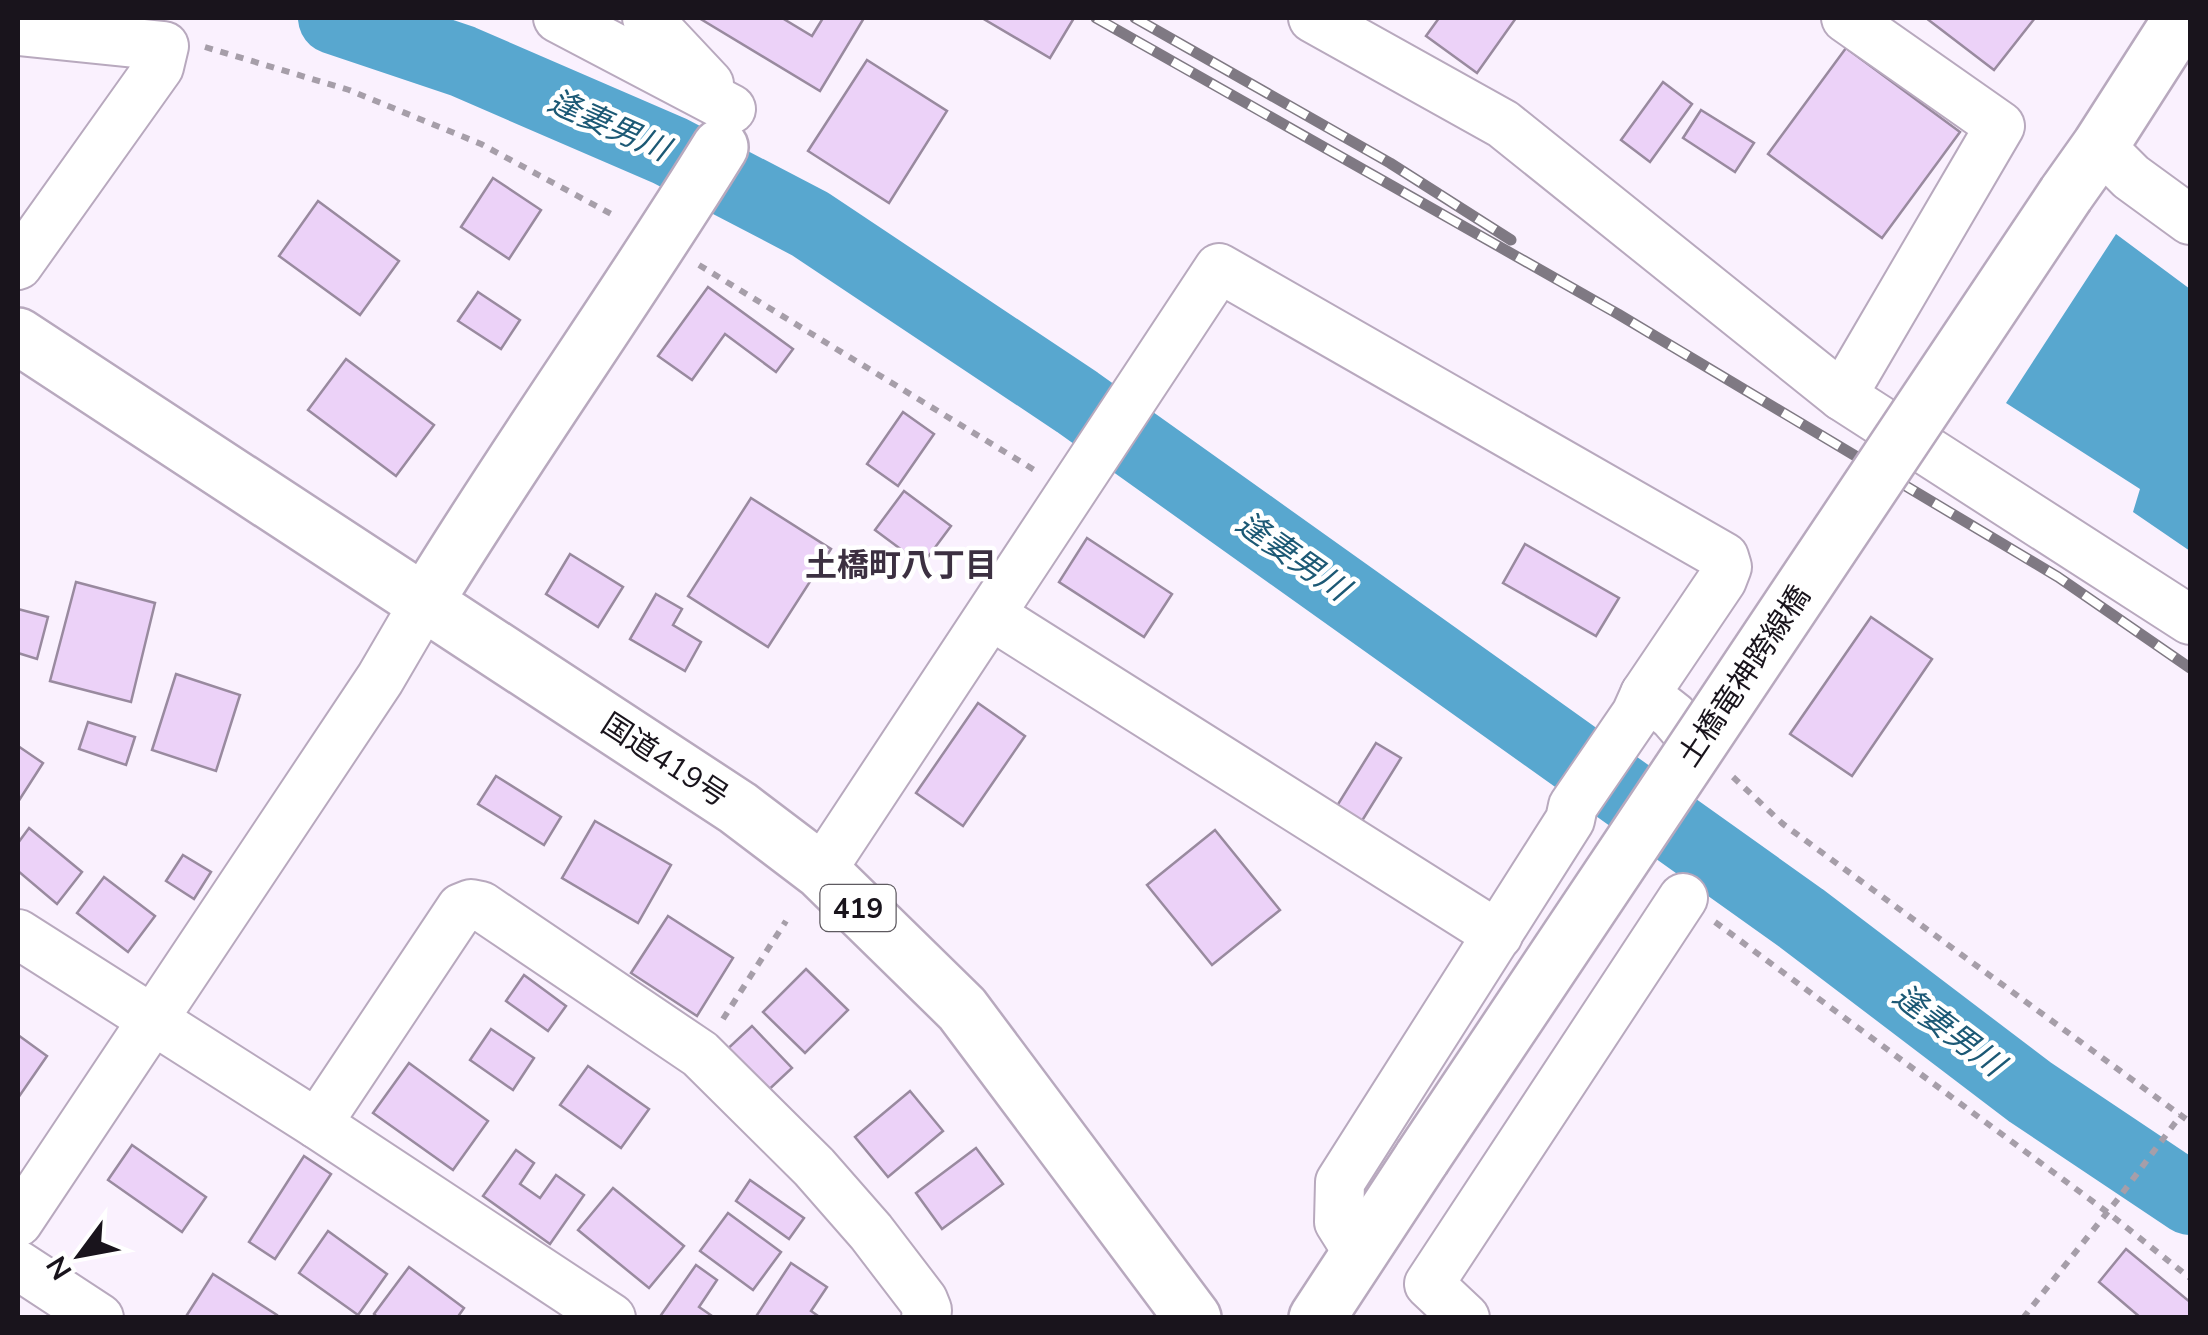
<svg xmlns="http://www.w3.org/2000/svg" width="2208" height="1335" font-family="'Nunito Sans','Noto Sans JP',sans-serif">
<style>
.water{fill:#58a7cf}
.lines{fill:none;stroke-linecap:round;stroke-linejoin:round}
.river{stroke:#58a7cf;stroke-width:72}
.building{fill:#ecd2f8;stroke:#998a9f;stroke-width:2.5}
.minor-casing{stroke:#b8a9be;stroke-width:52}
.tertiary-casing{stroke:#b8a9be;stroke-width:60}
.trunk-casing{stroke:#b8a9be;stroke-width:60}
.path{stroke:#a69ea9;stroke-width:6;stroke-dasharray:8 8;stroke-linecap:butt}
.minor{stroke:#fff;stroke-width:48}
.tertiary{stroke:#fff;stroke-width:55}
.trunk{stroke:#fff;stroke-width:55}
.rail-casing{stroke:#7f7983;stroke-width:11}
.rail{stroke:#fff;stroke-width:8;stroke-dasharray:22;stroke-linecap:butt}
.tertiary-bridge-casing{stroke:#b8a9be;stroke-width:60;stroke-linecap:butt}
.tertiary-bridge{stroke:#fff;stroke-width:55}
.labels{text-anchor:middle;stroke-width:9;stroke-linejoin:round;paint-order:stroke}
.shield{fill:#fff;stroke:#5e5a60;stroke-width:2.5}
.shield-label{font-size:28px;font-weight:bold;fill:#19141c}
.street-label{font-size:30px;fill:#19141c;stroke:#fff}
.water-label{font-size:32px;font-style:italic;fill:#1c5975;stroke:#fff}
.neighbourhood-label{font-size:32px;font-weight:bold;fill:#3c3041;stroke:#fff}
</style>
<rect width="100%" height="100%" fill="#faf1fe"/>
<polygon class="water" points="2116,234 2190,289 2190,551 2133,512 2140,489 2006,403"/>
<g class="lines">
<polyline class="river" points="334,18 462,61 670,151 810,224 1077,402 1801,918 2030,1092 2190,1199"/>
</g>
<g class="building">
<polygon points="699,18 782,18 812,36 823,18 864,18 820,91"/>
<polygon points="982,18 1074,18 1050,58"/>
<polygon points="1439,18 1516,18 1477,73 1426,36"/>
<polygon points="1926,18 2035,18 1994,70"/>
<polygon points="1846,48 1960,132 1882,238 1768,154"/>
<polygon points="867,60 947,111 889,203 808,151"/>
<polygon points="1663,82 1692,104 1650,162 1621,140"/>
<polygon points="1701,110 1754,143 1735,172 1683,138"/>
<polygon points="493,178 541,210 509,259 461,227"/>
<polygon points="318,201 399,261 360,315 279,256"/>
<polygon points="708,287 793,349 776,372 725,334 692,380 658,356"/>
<polygon points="478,292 520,320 501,349 458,321"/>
<polygon points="346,359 434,425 396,476 308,410"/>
<polygon points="903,412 934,434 898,486 867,464"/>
<polygon points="904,491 951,526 922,565 875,530"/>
<polygon points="751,498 831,549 768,647 688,596"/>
<polygon points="1087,538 1172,594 1144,637 1059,582"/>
<polygon points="1525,544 1619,598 1596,636 1503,583"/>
<polygon points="570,554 623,587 598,627 546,594"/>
<polygon points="76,582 155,603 131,702 50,681"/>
<polygon points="656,594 682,609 673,625 701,642 685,671 630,639"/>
<polygon points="18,609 48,617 37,659 18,653"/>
<polygon points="1871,617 1932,659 1852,776 1790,734"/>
<polygon points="176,674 240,695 216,771 152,750"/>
<polygon points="978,703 1025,736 963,826 916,793"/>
<polygon points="88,722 135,737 126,765 79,749"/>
<polygon points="1376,743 1401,758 1360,824 1335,809"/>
<polygon points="18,746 43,763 18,802"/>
<polygon points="496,776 561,817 544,845 478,804"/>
<polygon points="595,821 671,865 638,923 562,878"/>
<polygon points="29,828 82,872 57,904 18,871 18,843"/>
<polygon points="1215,830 1280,910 1212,965 1147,885"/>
<polygon points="183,855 211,872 194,899 166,881"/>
<polygon points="104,877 155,916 128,952 77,913"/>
<polygon points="668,916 733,958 697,1016 631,973"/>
<polygon points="806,969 848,1010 805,1053 763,1012"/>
<polygon points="524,975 566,1006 548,1031 506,1001"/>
<polygon points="752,1026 792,1068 761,1097 722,1054"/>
<polygon points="491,1029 534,1058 513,1090 470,1060"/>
<polygon points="18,1035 47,1056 18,1098"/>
<polygon points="409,1063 488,1121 453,1170 373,1113"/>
<polygon points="588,1066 649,1109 621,1148 560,1105"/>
<polygon points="910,1091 943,1131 888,1177 855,1137"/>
<polygon points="132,1145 206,1197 182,1232 108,1180"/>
<polygon points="976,1148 1003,1184 942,1229 916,1193"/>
<polygon points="516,1150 534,1163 520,1184 540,1198 556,1175 584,1195 550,1244 483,1196"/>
<polygon points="304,1156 331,1174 275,1259 249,1242"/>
<polygon points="750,1180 804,1218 789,1239 736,1201"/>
<polygon points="613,1188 684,1246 649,1288 578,1230"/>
<polygon points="728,1213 781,1252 753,1290 700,1251"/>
<polygon points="328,1231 387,1274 358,1315 299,1273"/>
<polygon points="2126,1249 2190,1302 2190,1318 2141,1318 2099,1282"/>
<polygon points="791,1263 827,1287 811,1311 821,1318 755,1318"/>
<polygon points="696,1265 717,1280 699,1307 715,1318 659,1318"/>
<polygon points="409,1267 464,1308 457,1318 378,1318 374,1314"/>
<polygon points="213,1274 277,1315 276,1318 185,1318"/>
</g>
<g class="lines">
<g class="minor-casing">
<g id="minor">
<polyline points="558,18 731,109"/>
<polyline points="647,18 709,84"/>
<polyline points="1313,18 1503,124 1842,396 2190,620"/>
<polyline points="18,31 164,46 159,67 18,265"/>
<polyline points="2100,146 2131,177 2190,220"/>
<polyline points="1842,396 2000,126 1846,18"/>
<polyline points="991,615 1498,935"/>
<polyline points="821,871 1219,268 1724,557 1727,567 1722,580 1645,694 1673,716 1686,731"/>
<polyline points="18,934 317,1124 611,1318"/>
<polyline points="317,1124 461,908 471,904 481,906 700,1054 814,1167 871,1232 923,1300 927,1310 926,1318"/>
<polyline points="18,1222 380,679 425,602"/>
<polyline points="1359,1254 1339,1222 1340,1182 1570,820 1573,806 1636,714 1645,694"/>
<polyline points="18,1265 99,1318"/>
<polyline points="1465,1318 1429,1284 1683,898"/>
</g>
</g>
<g class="tertiary-casing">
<g id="tertiary">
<polyline points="2066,194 2100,146 2182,18"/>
<path d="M425,602C519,448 625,301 720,147"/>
<polyline points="1317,1318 1422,1158"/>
</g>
</g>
<g class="trunk-casing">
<polyline id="trunk" points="18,336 738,808 821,871 962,1009 1193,1318"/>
</g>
<g class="path">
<polyline points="205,47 349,90 481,144 613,215"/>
<polyline points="699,265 1036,471"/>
<polyline points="1733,777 1783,824 2190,1122"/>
<polyline points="1715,922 2107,1212 2190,1278"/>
<polyline points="723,1019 786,921"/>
<polyline points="2023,1318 2118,1199 2181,1115"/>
</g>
<use href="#minor" class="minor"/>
<use href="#tertiary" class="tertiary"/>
<use href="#trunk" class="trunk"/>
<g class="rail-casing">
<g id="rail">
<polyline points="1096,18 1618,314 2058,577 2190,668"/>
<polyline points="1135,18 1390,163 1511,240"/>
</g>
</g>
<use href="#rail" class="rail"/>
<g class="tertiary-bridge-casing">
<polyline id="tertiary-bridge" points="1422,1158 2066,194"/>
</g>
<use href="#tertiary-bridge" class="tertiary-bridge"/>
</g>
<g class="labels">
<rect class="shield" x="820.5" y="885" width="75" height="46" rx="8"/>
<g class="shield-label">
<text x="858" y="918">419</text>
</g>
<g class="street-label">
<text transform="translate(1744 676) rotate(-56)" y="10">土橋竜神跨線橋</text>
<text transform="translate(665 760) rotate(33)" y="10">国道419号</text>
</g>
<g class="water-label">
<text transform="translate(609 125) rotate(24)" y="11">逢妻男川</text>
<text transform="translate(1293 556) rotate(35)" y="11">逢妻男川</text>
<text transform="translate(1949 1030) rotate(37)" y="11">逢妻男川</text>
</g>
<g class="neighbourhood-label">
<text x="901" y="576">土橋町八丁目</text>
</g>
</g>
<rect width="2208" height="1335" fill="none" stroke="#19141c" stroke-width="40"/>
<g transform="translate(80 1255) rotate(238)" stroke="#ffffff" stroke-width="8" paint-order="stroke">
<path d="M0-8L18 38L0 25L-18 38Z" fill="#19141c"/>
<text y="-15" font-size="28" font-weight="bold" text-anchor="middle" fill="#19141c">N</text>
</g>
</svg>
